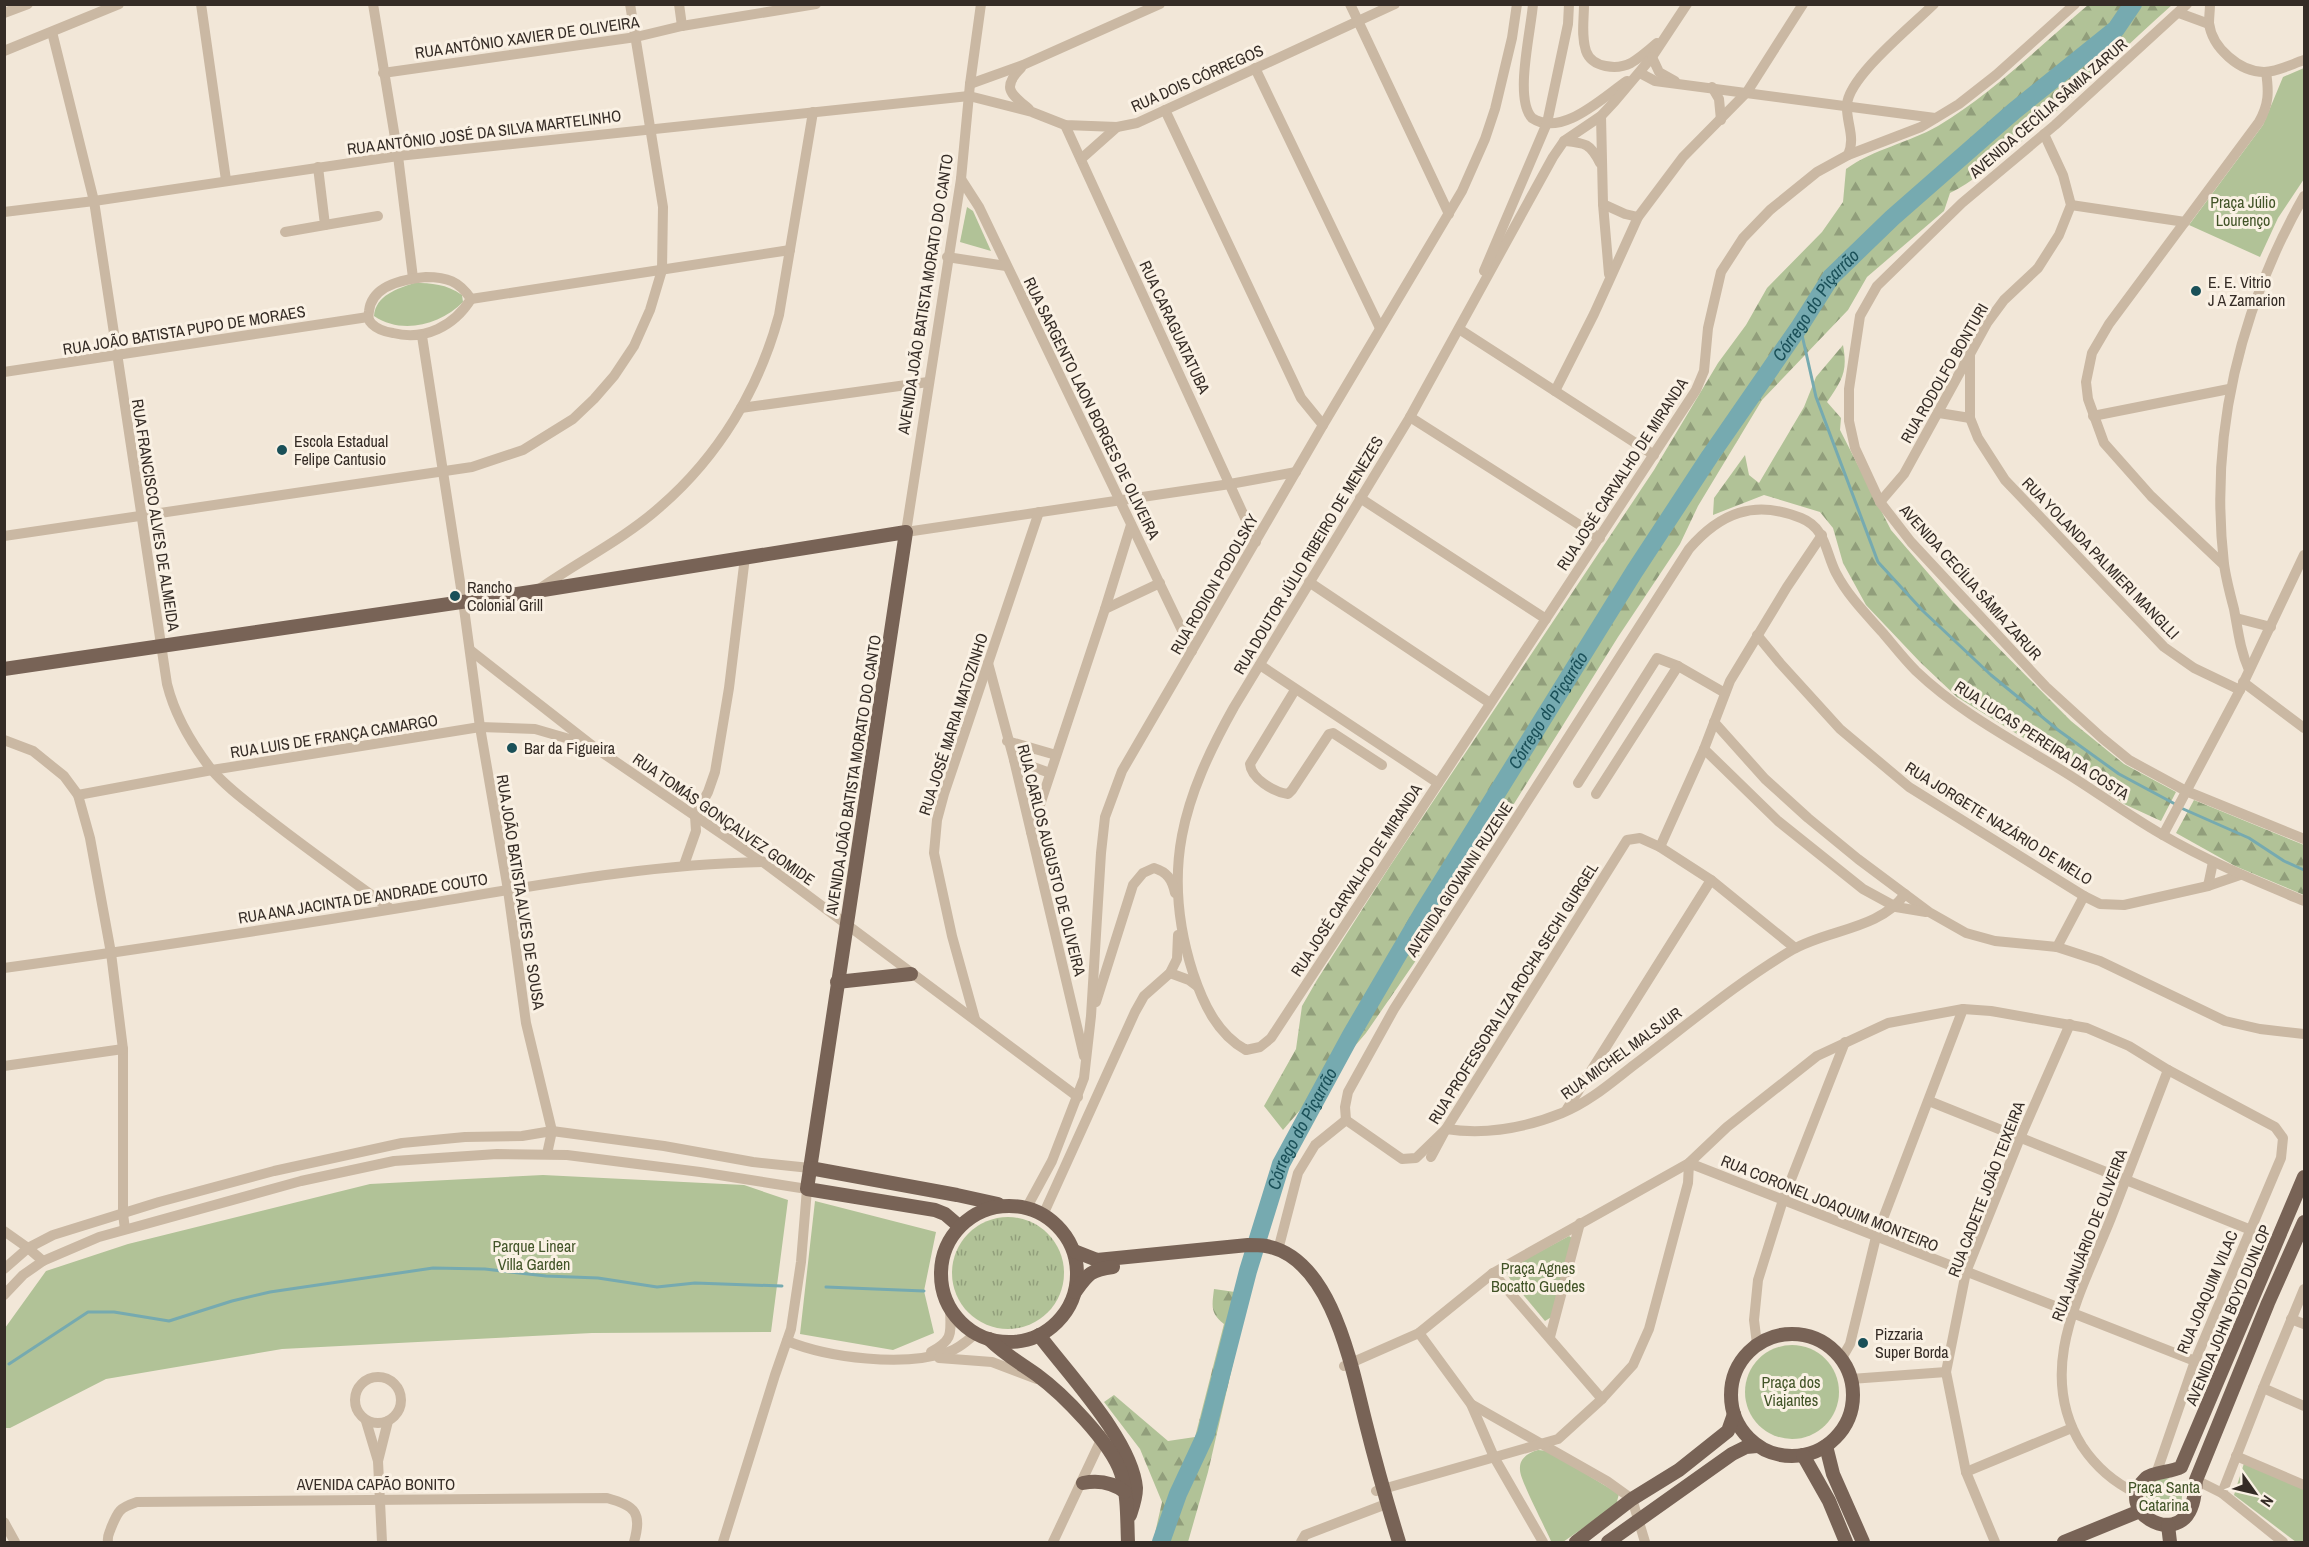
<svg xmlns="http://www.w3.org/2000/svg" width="2309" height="1547" font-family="'Archivo Narrow',sans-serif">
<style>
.grass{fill:url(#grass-tufts)}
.forest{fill:url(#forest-firs)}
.park{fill:#b1c297}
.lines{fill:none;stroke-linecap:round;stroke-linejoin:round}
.stream{stroke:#76aab0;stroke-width:3}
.river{stroke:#76aab0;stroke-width:18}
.minor{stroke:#cab8a3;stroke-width:10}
.major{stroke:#786356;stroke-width:14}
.poi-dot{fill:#1a5058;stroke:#faf1e4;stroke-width:2}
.labels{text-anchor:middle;stroke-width:6;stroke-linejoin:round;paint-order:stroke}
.street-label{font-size:16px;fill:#352c26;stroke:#faf1e4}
.park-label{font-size:16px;fill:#425428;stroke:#faf1e4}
.poi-label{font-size:16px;fill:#352c26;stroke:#faf1e4;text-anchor:start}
.water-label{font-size:18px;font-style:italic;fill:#1a5058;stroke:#faf1e4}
</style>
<defs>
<pattern id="grass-tufts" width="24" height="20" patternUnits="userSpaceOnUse" patternTransform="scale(1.5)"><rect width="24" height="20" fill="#b1c297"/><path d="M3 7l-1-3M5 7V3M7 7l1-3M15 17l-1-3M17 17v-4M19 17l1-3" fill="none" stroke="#919e7b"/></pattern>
<pattern id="forest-firs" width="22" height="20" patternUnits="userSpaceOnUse" patternTransform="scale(1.5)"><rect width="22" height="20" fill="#b1c297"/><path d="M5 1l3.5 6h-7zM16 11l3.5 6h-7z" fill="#919e7b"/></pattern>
</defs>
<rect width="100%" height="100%" fill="#f2e7d8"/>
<circle class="grass" cx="1008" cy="1273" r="56"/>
<g class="forest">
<path d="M2088,5H2172C2118,53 2067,105 2010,151C1991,166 1972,182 1950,193L1944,211L1867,277L1848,310L1762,400L1698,506L1680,544L1618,637L1419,956L1366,1033L1283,1130L1264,1106L1296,1049L1302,1006L1317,980L1390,866L1654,470L1718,363L1746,325L1767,288L1822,232L1843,202L1846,169C1874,149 1908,143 1938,126C1993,93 2040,46 2088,5Z"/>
<path d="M1843,345C1848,372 1842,380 1827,402L1841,418L1840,430L1891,530L1953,602L2071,721L2124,764L2176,792L2161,821L2124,804L2085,776L1957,697L1920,662L1866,605L1843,563L1833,528L1820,512L1764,495L1713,515L1714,498L1745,455L1749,475L1759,483L1804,407L1816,377Z"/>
<polygon points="2194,800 2304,845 2304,895 2235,866 2176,833"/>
<path d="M1214,1289L1249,1294L1208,1472L1188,1542H1153L1162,1502L1140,1449L1104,1402L1114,1395L1168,1441L1195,1437L1224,1324C1210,1313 1212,1306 1214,1289Z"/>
</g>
<g class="park">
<polygon points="2304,68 2304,179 2278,218 2260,257 2189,225 2263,125 2283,77"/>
<polygon points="967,207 973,211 991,251 960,242"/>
<path d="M414,283C432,283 446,284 462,295L463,302C440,325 402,335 374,316C376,295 397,289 414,283Z"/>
<polygon points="543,1175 744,1185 788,1200 771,1332 592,1333 282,1349 106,1379 10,1428 5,1428 5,1328 46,1271 128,1244 370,1184"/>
<polygon points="815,1201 936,1232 924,1291 934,1333 893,1350 800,1334"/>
<polygon points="1569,1236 1572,1238 1553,1316 1545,1321 1510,1279 1505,1270"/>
<circle cx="1792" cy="1392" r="47"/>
<path d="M1538,1450L1548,1451L1619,1494L1616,1505L1563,1542L1551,1541C1545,1527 1520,1480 1520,1470C1519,1458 1528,1453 1538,1450Z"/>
<polygon points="2245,1460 2304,1486 2304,1542 2296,1542 2234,1495"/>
<circle cx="2164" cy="1496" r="18"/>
</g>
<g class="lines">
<g class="stream">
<polyline points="1800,326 1816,397 1878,562 1923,611 1991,675 2058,730 2119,774 2175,804"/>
<polyline points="2181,808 2249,838 2284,861 2304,870"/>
<polyline points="826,1287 924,1291"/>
<polyline points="9,1364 88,1312 114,1312 169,1321 232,1301 270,1292 433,1268 485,1269 546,1276 598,1278 657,1287 695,1283 782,1286"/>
</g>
<path class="river" id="s1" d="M1161,1542L1178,1494L1206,1434L1248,1271L1281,1164L1351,1035L1423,912L1634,572L1710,456L1800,326L1831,277L1892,218L2014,111L2116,29L2133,4"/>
<g class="minor">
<polyline points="201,4 226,180"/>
<polyline points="373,4 398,156 413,278"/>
<polyline points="679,4 682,26"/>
<polyline points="981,4 970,84 961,179 906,532 1230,484 1296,472"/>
<polyline points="1350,4 1449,214"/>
<path d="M1533,4C1531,31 1514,99 1532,118C1562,138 1603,97 1627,81"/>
<path d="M1584,4C1584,20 1581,36 1586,51C1592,68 1617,70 1631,63C1640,58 1649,50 1657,43"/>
<path d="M1687,4L1652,57L1615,101L1601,116L1564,141L1553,157L1410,417L1234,707C1183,798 1160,870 1193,973C1203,1003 1217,1034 1246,1050L1260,1047L1271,1038L1696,390L1704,371L1708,328L1721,272L1743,238L1770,210L1817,172L1848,155L1921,127L1959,104L1996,75L2075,4"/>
<polyline points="2187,4 2055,125 1962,203 1877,286 1860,316 1849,389 1849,421 1855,448 1880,502 1911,542 2046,687 2102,738 2129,760 2186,791 2304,839"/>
<path d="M2210,4C2210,10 2209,17 2209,23C2212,48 2240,72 2264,72C2277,72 2292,64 2304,60"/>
<polyline points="4,13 28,4"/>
<polyline points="2179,13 2209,24"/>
<path d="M52,32L94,201L167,684C175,716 191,743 211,769C226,787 247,802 266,817C307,849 349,879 391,909"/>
<polyline points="4,51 119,4"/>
<polyline points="1652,57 1659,72 1675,81"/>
<path d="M1021,68C1001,88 1011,94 1029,109"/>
<polyline points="1255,68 1380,328"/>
<polyline points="383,73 636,37 682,26 816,4"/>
<polyline points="1640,73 1655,81 1935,118"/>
<polyline points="970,84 1023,65 1160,4"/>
<polyline points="1712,87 1719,99 1721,120"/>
<polyline points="1165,110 1301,398 1323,425"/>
<polyline points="1601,116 1603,204 1609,274"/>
<polyline points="1065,125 1256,542"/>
<path d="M1564,141C1585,143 1590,143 1600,163"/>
<path d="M1848,155C1856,137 1846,123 1847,105C1848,77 1913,25 1934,4"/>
<polyline points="1081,159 1117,127"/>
<polyline points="961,179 979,207 1192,651"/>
<polyline points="1603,204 1625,214 1638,217"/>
<polyline points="2071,205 2185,222"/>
<polyline points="4,212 94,201 398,156 969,96 1032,112 1065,125 1117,127 1137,123 1395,4"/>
<polyline points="325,225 378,216"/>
<polyline points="285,232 325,225 318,167"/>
<polyline points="947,257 1006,266"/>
<polyline points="1484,271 1547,123 1568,24 1569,4"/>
<path d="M426,277C447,277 459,281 471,299C454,326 425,341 393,333C386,332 377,329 372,324C368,320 368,317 369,311C372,285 403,279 426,277Z"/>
<polyline points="471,299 790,250"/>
<polyline points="1459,329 1654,455"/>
<polyline points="422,336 463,601 480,727 508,890 526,1023 552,1131 547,1154"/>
<polyline points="1970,355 1970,418 1978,438 2005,480 2164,647 2194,668 2240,690"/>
<polyline points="4,372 368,317"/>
<polyline points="1555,391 1594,314 1638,217 1683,157 1747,92 1803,4"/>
<polyline points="741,408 928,382"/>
<polyline points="1939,413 1970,418"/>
<polyline points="2093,416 2229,389"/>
<polyline points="1410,417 1600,538"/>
<polyline points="1360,498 1546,619"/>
<polyline points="1880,502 1904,474 1987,323 2004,300 2038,268 2059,235 2071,205 2063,175 2044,134"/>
<polyline points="4,536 472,467 523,450 573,419 594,399 614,376 634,346 650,310 662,270 663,207 630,4"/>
<path d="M2224,565L2151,496L2104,443L2088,399L2086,382L2092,353L2109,324L2259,122C2269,104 2269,92 2266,72"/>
<polyline points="1309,582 1490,703"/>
<path d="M539,589C579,561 624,539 660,507C719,456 759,389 779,315L813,112"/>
<polyline points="1105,609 1160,583"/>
<polyline points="2236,618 2271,627"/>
<polyline points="1757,635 1780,663 1840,729 1909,787 2084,896 2100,904 2124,905 2208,886 2240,875"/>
<polyline points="470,650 594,747 763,862 1078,1097"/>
<polyline points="988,663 1014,760 1084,1056"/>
<polyline points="1260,665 1438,783"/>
<path d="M2249,670C2240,650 2238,630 2234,609C2230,594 2226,579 2224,564C2209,434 2240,309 2304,196"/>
<polyline points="2243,682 2304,728"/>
<path d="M1295,690L1250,764C1251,778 1273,792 1288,794L1292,790L1329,734L1333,733L1382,765"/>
<polyline points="1714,722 1765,779 1808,818 1858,859 1929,912 1966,933 1995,941 2057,947 2100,961 2225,1021 2260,1029 2304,1034"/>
<polyline points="4,740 33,751 64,776 78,795 90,838 111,953 123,1049 123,1214 125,1229"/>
<polyline points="1007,741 1056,755"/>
<polyline points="1704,749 1778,821 1863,889 1896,907 1926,912"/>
<polyline points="1014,760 1050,773"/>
<polyline points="1578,783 1657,658 1678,666 1725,693"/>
<polyline points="1596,794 1678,666"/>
<polyline points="78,795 212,770 480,727 535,729 583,743"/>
<polyline points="1031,832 1105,609 1131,525"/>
<polyline points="2163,835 2240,690 2304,555"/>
<polyline points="1660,847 1704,749 1730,681 1787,587 1822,535"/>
<polyline points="684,865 696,831 695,816 708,792 715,772 729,688 745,557"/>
<polyline points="2208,886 2213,862"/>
<polyline points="2057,947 2084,896"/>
<path d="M4,968C141,949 277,928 412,906C528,887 645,864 763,862"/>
<polyline points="1170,973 1189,980 1197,986"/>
<path d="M1096,1002L1133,885L1143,873L1154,868C1167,872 1172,879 1175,893"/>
<polyline points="975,1019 952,936 934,853 937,820 944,794 1039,512"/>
<polyline points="4,1066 123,1049"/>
<polyline points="1929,1101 2251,1230"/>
<polyline points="1567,1109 1711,880"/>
<path d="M1346,1120L1345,1107L1348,1092L1394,1009L1689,549C1720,513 1754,499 1801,518C1826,528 1825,551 1836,573C1848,596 1866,614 1883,633C1894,646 1904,659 1916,671C1958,711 2009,738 2058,768C2093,789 2126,814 2161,834C2207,861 2256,881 2304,901"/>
<path d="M1346,1120L1402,1159L1416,1158L1446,1129C1486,1135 1525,1128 1562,1113C1588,1103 1612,1082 1634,1065C1686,1026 1736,983 1792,950C1828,929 1879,930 1905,894"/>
<polyline points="1431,1157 1446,1129 1627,840 1640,838 1660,847 1711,880 1795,948"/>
<polyline points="1027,1207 1052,1161 1084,1078 1091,1016 1101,853 1105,817 1122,771 1323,425 1462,191 1485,139 1495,109 1512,38 1517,4"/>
<polyline points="1043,1215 1135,1012 1144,996 1170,973 1177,959 1178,935"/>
<polyline points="4,1231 28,1248 43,1261"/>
<polyline points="1278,1250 1298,1173 1315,1145 1346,1120"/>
<polyline points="4,1269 28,1248 53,1235 159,1202 274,1171 402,1143 465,1137 522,1136 552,1131 664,1146 753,1162 810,1168"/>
<polyline points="1493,1273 1602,1399"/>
<polyline points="4,1295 23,1275 43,1261 99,1237 301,1181 394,1161 497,1154 567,1155 700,1172 807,1189 801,1262 791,1329 775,1375 723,1542"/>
<polyline points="2291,1319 2304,1324"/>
<polyline points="1419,1333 1471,1404 1494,1457 1543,1542"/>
<polyline points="1550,1337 1580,1223"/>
<path d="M787,1341C829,1358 904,1367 948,1352C958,1349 967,1341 975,1334"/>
<polyline points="1757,1344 1754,1320 1758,1280 1783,1200 1845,1042"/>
<path d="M931,1352C953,1340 951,1334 950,1310"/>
<polyline points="939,1358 992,1362 1037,1379"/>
<polyline points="1842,1358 1850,1344 1876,1237 1963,1009"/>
<polyline points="1344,1366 1419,1333 1493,1273 1689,1163 1727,1127 1817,1056 1888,1023 1963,1009 1991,1011 2087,1028 2129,1046 2168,1070 2275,1127 2283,1138 2281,1158 2195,1361 2156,1474"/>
<circle cx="378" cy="1400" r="23"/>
<polyline points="1851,1379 1946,1372"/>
<polyline points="2263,1388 2304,1406"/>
<polyline points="1471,1404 1607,1481 1632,1499 1645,1542"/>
<polyline points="366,1421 378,1461 382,1542"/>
<polyline points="2236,1456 2304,1485"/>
<polyline points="378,1461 388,1421"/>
<polyline points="1966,1472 2072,1428"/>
<polyline points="2196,1480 2222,1493 2283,1542"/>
<polyline points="1376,1491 1558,1439 1602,1399 1633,1365 1649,1329 1688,1183 1689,1163 2195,1361"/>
<path d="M2136,1493C2113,1482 2096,1467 2082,1446C2034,1370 2082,1291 2111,1218C2130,1169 2149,1119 2168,1070"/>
<polyline points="2222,1493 2263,1388 2304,1289"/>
<polyline points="4,1522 15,1542"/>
<path d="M108,1542C107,1536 109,1534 111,1528C118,1511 119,1508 137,1502L607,1498C636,1506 642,1513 634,1542"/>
<polyline points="1053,1542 1101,1440 1106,1435"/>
<polyline points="1301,1542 1305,1535 1381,1506"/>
<polyline points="1995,1542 1966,1472 1946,1372 1966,1272 2020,1138 2070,1024"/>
</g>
<g class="major">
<polyline points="4,669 537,591 906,532 807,1189 935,1210 945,1214 959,1226"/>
<polyline points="837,982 911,974"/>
<polyline points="810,1168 957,1195 998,1204"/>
<path d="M2304,1177L2181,1467C2172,1472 2153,1472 2146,1478C2112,1510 2175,1547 2191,1508C2195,1499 2195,1489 2196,1480L2268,1303L2304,1222"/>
<circle cx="1009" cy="1274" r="68"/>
<path d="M1074,1251L1097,1260L1248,1245C1254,1245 1260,1245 1266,1246C1333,1258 1352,1370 1366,1424C1376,1464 1387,1503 1399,1542"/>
<path d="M1075,1292C1088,1274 1090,1270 1113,1267"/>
<circle cx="1792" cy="1395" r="61"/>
<path d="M1039,1335C1068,1374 1132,1440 1136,1488C1136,1498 1133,1506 1130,1515"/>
<path d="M989,1339C1004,1354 1020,1363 1037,1375C1063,1394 1111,1443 1121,1473C1128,1495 1127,1520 1128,1542"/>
<polyline points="1826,1446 1833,1474 1863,1542"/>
<polyline points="1803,1455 1829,1501 1846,1542"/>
<path d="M1083,1483C1098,1480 1112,1482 1125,1492"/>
<polyline points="2168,1525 2170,1542"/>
<polyline points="1576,1542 1632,1499 1679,1470 1728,1431 1734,1414"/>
<polyline points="1608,1542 1732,1454 1746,1447 1757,1446"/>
<polyline points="2064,1542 2140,1511"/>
</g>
</g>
<g class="poi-dot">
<circle cx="2196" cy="291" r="6"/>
<circle cx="282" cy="450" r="6"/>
<circle cx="455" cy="596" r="6"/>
<circle cx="512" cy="748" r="6"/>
<circle cx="1863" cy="1343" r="6"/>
</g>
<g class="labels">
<g class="street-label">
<text transform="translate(527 37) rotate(-8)" y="6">RUA ANTÔNIO XAVIER DE OLIVEIRA</text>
<text transform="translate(1197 78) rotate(-24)" y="6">RUA DOIS CÓRREGOS</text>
<text transform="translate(2048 108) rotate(-41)" y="6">AVENIDA CECÍLIA SÂMIA ZARUR</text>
<text transform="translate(484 132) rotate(-7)" y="6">RUA ANTÔNIO JOSÉ DA SILVA MARTELINHO</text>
<text transform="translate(925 294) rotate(-81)" y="6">AVENIDA JOÃO BATISTA MORATO DO CANTO</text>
<text transform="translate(1175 327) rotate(65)" y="6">RUA CARAGUATATUBA</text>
<text transform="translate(184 330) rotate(-9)" y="6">RUA JOÃO BATISTA PUPO DE MORAES</text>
<text transform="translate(1944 373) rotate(-60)" y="6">RUA RODOLFO BONTURI</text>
<text transform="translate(1092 408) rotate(64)" y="6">RUA SARGENTO LAON BORGES DE OLIVEIRA</text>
<text transform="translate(1622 474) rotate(-57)" y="6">RUA JOSÉ CARVALHO DE MIRANDA</text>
<text transform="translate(156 515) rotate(81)" y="6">RUA FRANCISCO ALVES DE ALMEIDA</text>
<text transform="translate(1308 555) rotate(-59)" y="6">RUA DOUTOR JÚLIO RIBEIRO DE MENEZES</text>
<text transform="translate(2101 558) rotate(46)" y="6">RUA YOLANDA PALMIERI MANGLLI</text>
<text transform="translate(1971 582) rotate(48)" y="6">AVENIDA CECÍLIA SÂMIA ZARUR</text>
<text transform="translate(1214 584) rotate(-60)" y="6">RUA RODION PODOLSKY</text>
<text transform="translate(953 724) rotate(-72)" y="6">RUA JOSÉ MARIA MATOZINHO</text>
<text transform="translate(334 736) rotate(-9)" y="6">RUA LUIS DE FRANÇA CAMARGO</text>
<text transform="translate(2042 740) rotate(33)" y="6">RUA LUCAS PEREIRA DA COSTA</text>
<text transform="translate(853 775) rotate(-81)" y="6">AVENIDA JOÃO BATISTA MORATO DO CANTO</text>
<text transform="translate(724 819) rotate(35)" y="6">RUA TOMÁS GONÇALVEZ GOMIDE</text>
<text transform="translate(1999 823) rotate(32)" y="6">RUA JORGETE NAZÁRIO DE MELO</text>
<text transform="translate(1052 860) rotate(76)" y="6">RUA CARLOS AUGUSTO DE OLIVEIRA</text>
<text transform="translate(1459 879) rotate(-57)" y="6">AVENIDA GIOVANNI RUZENE</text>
<text transform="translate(1356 880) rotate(-57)" y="6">RUA JOSÉ CARVALHO DE MIRANDA</text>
<text transform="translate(521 892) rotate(81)" y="6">RUA JOÃO BATISTA ALVES DE SOUSA</text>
<text transform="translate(363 898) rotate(-9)" y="6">RUA ANA JACINTA DE ANDRADE COUTO</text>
<text transform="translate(1513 993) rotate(-58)" y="6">RUA PROFESSORA ILZA ROCHA SECHI GURGEL</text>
<text transform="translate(1621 1053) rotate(-36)" y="6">RUA MICHEL MALSJUR</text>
<text transform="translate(1986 1189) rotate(-69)" y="6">RUA CADETE JOÃO TEIXEIRA</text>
<text transform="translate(1830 1203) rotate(22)" y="6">RUA CORONEL JOAQUIM MONTEIRO</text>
<text transform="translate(2089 1235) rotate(-69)" y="6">RUA JANUÁRIO DE OLIVEIRA</text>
<text transform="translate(2207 1292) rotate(-67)" y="6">RUA JOAQUIM VILAC</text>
<text transform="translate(2228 1315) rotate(-67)" y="6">AVENIDA JOHN BOYD DUNLOP</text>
<text x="376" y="1490">AVENIDA CAPÃO BONITO</text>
</g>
<g class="park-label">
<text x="2243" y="208">Praça Júlio<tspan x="2243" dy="18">Lourenço</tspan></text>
<text x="534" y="1252">Parque Linear<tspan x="534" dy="18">Villa Garden</tspan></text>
<text x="1538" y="1274">Praça Agnes<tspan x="1538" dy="18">Bocatto Guedes</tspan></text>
<text x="1791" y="1388">Praça dos<tspan x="1791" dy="18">Viajantes</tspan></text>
<text x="2164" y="1493">Praça Santa<tspan x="2164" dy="18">Catarina</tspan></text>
</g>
<g class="poi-label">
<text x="2208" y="288">E. E. Vitrio<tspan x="2208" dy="18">J A Zamarion</tspan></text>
<text x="294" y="447">Escola Estadual<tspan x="294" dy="18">Felipe Cantusio</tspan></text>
<text x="467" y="593">Rancho<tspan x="467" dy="18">Colonial Grill</tspan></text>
<text x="524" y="754">Bar da Figueira</text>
<text x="1875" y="1340">Pizzaria<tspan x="1875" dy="18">Super Borda</tspan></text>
</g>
<g class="water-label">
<text dy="6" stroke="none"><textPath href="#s1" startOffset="1410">Córrego do Piçarrão</textPath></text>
<text dy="6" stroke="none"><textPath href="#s1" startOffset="924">Córrego do Piçarrão</textPath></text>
<text dy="6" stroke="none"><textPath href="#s1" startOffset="438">Córrego do Piçarrão</textPath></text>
</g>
</g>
<rect width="2309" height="1547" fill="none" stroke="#352c26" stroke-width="12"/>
<g transform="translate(2255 1493) rotate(124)" stroke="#faf1e4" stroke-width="4.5" paint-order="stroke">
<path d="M0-4.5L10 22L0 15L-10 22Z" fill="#352c26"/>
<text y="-9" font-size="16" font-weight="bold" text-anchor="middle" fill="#352c26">N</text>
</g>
</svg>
